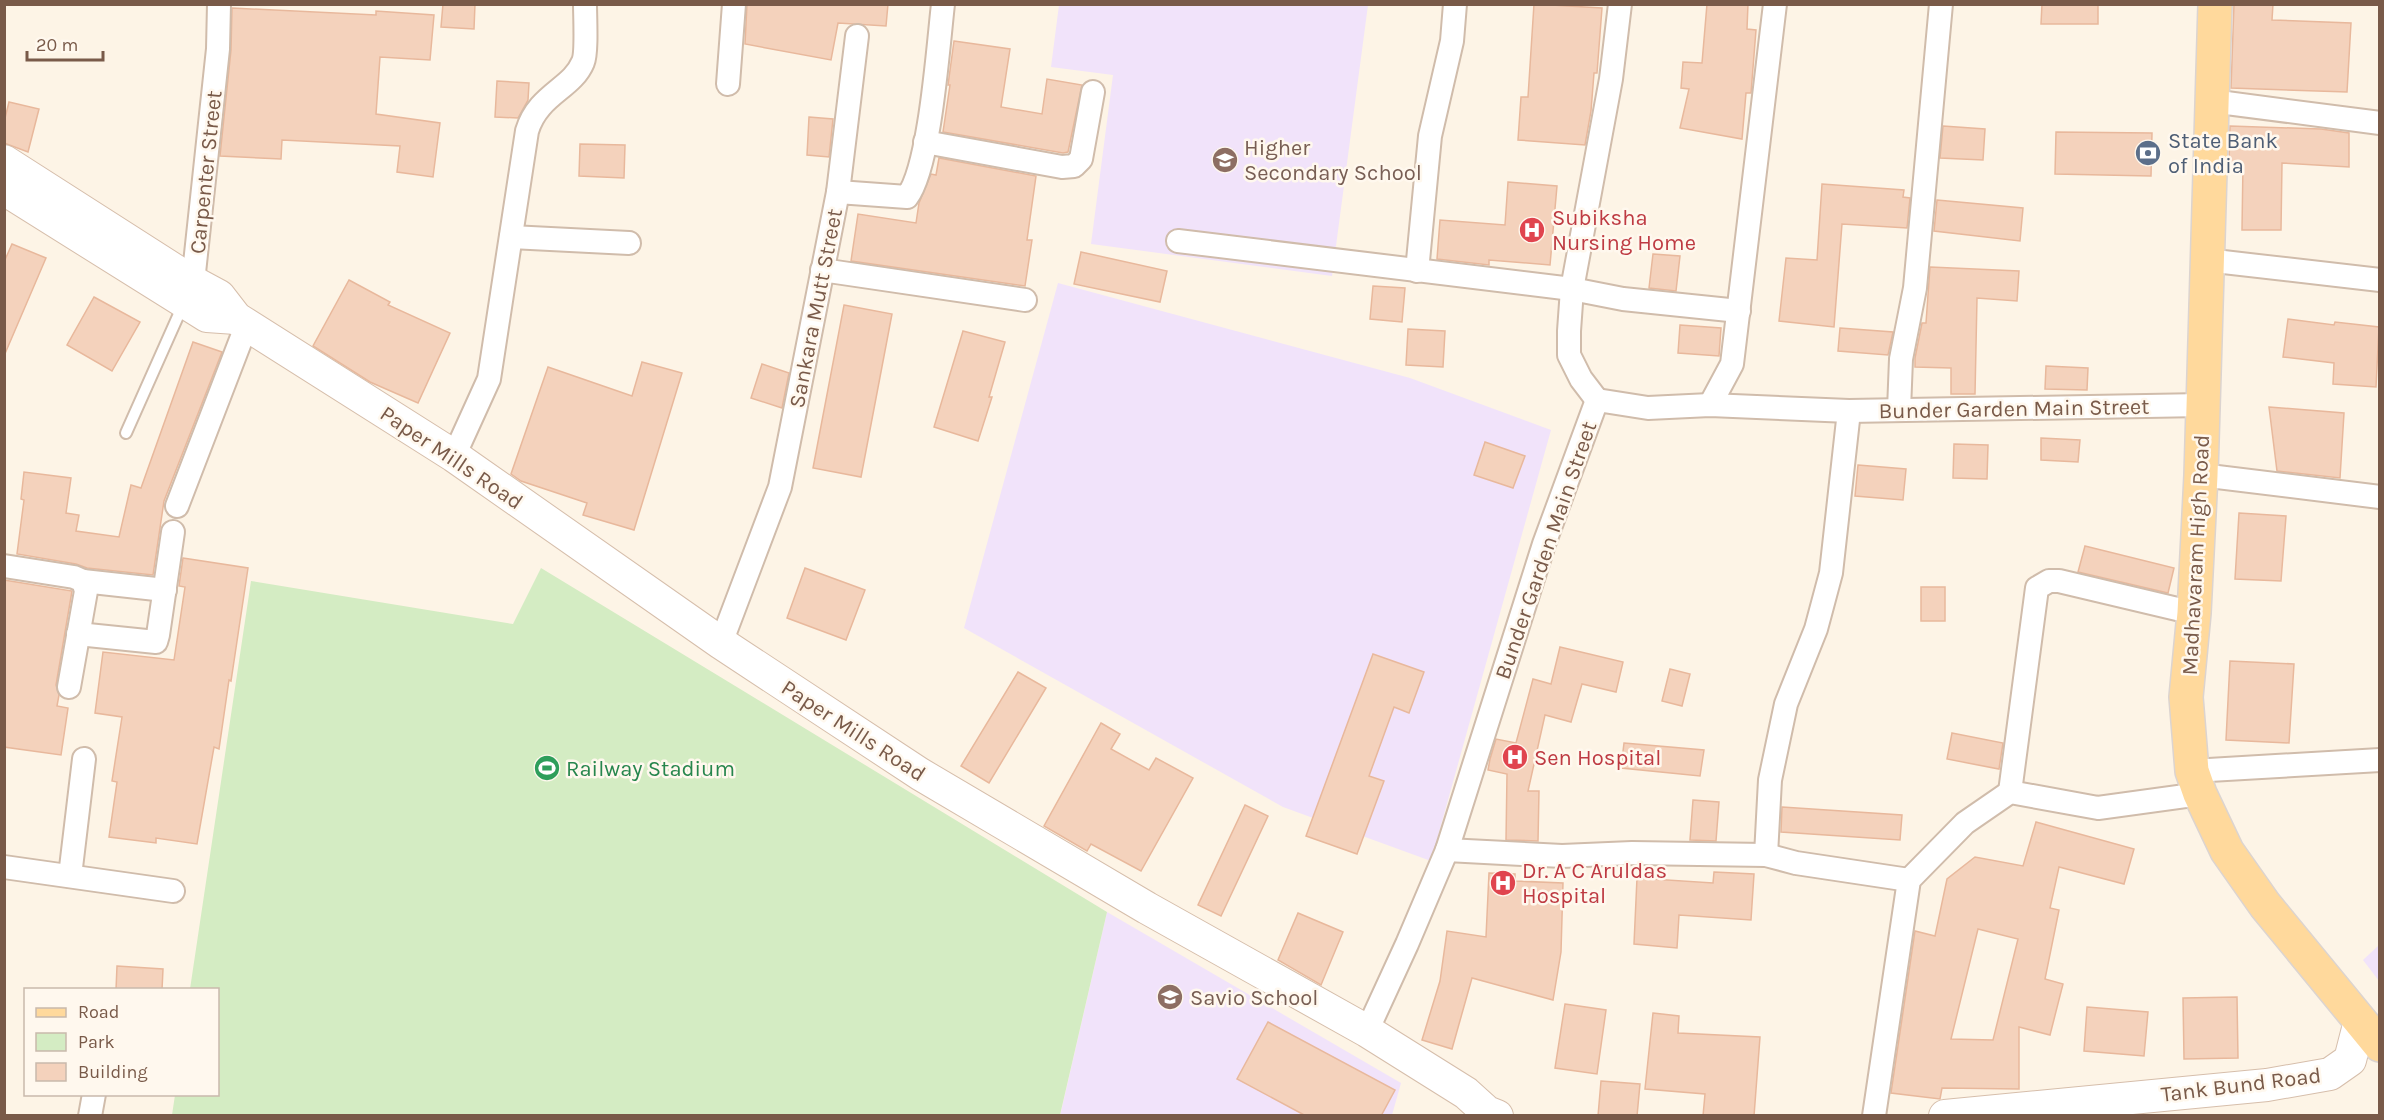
<svg xmlns="http://www.w3.org/2000/svg" width="2384" height="1120" font-family="Karla,sans-serif">
<style>
.education{fill:#f1e3fa}
.green{fill:#d4ecc3}
.building{fill:#f4d2bc;stroke:#e8b89c;stroke-width:1.5;fill-rule:evenodd}
.lines{fill:none;stroke-linecap:round;stroke-linejoin:round}
.service-casing{stroke:#d0bcab;stroke-width:14}
.minor-casing{stroke:#d0bcab;stroke-width:26}
.secondary-casing{stroke:#d6beab;stroke-width:34}
.primary-casing{stroke:#dcd4d0;stroke-width:36}
.service{stroke:#fff;stroke-width:10}
.minor{stroke:#fff;stroke-width:22}
.secondary{stroke:#fff;stroke-width:32}
.primary{stroke:#ffd99c;stroke-width:33}
.labels{text-anchor:middle;stroke-width:5;stroke-linejoin:round;paint-order:stroke}
.service-label{font-size:22px;fill:#4e5e75;stroke:#fff8ee;text-anchor:start}
.education-label{font-size:22px;fill:#785e54;stroke:#fff8ee;text-anchor:start}
.street-label{font-size:22px;fill:#795a49;stroke:#fff8ee}
.health-label{font-size:22px;fill:#be3a42;stroke:#fff8ee;text-anchor:start}
.leisure-label{font-size:22px;fill:#27864d;stroke:#fff8ee;text-anchor:start}
</style>
<rect width="100%" height="100%" fill="#fdf4e6"/>
<g class="education">
<polygon points="1059,5 1368,5 1332,276 1091,244 1113,75 1051,67"/>
<polygon points="1058,283 1410,378 1551,430 1431,861 1283,807 964,628"/>
<polygon points="1107,912 1401,1083 1392,1115 1060,1116"/>
<polygon points="2379,945 2379,981 2363,960"/>
</g>
<polygon class="green" points="541,568 1107,912 1060,1115 172,1115 175,1095 218,1094 218,990 190,989 251,581 513,624"/>
<g class="building">
<polygon points="443,4 475,4 474,29 441,27"/>
<polygon points="747,4 888,4 886,26 838,23 831,60 745,44"/>
<polygon points="1534,4 1602,8 1597,73 1594,73 1591,111 1585,145 1518,140 1521,97 1528,97"/>
<polygon points="1707,4 1748,4 1747,29 1756,30 1751,93 1746,93 1742,139 1680,128 1689,89 1681,88 1683,62 1702,63"/>
<polygon points="2042,4 2098,4 2098,24 2041,24"/>
<polygon points="2234,4 2273,4 2272,20 2351,23 2347,92 2231,88"/>
<polygon points="232,8 376,15 376,11 434,15 430,60 380,57 376,114 440,123 433,177 397,172 400,146 282,140 281,159 220,156 231,50"/>
<polygon points="954,41 1010,49 1001,107 1042,114 1047,79 1082,85 1068,152 1063,153 943,132 950,85 948,85"/>
<polygon points="497,81 529,83 528,100 518,118 495,117"/>
<polygon points="9,102 39,109 28,152 4,143 4,122"/>
<polygon points="809,117 833,119 829,157 807,155"/>
<polygon points="1943,126 1985,129 1983,160 1940,158"/>
<polygon points="2230,126 2321,129 2349,133 2349,167 2282,163 2281,230 2242,230 2243,163 2229,163"/>
<polygon points="2056,132 2152,133 2151,176 2055,174"/>
<polygon points="580,144 625,145 624,178 579,176"/>
<polygon points="939,158 1036,176 1027,240 1032,240 1025,286 851,261 858,214 916,223 919,203 931,174 936,175"/>
<polygon points="1508,182 1557,186 1550,265 1489,260 1489,265 1437,259 1440,220 1505,225"/>
<polygon points="1822,184 1904,190 1903,197 1910,198 1907,228 1842,224 1834,327 1779,321 1786,258 1817,260"/>
<polygon points="1937,200 2023,208 2020,241 1934,231"/>
<polygon points="12,244 46,258 4,356 4,262"/>
<polygon points="1081,252 1167,271 1160,302 1074,284"/>
<polygon points="1653,254 1680,256 1676,291 1649,288"/>
<polygon points="1930,267 2019,271 2017,301 1977,298 1975,394 1951,394 1951,368 1915,367 1915,358 1922,323 1926,323"/>
<polygon points="349,280 390,302 388,305 450,333 418,403 370,382 313,346"/>
<polygon points="1373,286 1405,288 1402,322 1370,319"/>
<polygon points="94,297 140,322 112,371 67,345"/>
<polygon points="844,305 892,314 861,477 813,468"/>
<polygon points="2288,319 2334,325 2335,322 2379,327 2376,387 2333,384 2334,363 2283,357"/>
<polygon points="1680,325 1721,328 1719,356 1678,353"/>
<polygon points="1840,328 1893,332 1888,355 1838,351"/>
<polygon points="1408,329 1445,331 1443,367 1406,365"/>
<polygon points="963,331 1005,342 989,397 992,397 978,441 934,427"/>
<polygon points="193,342 222,352 164,501 153,575 87,568 76,564 17,554 24,500 21,499 24,472 71,478 66,513 79,515 76,531 119,537 131,485 141,488"/>
<polygon points="642,362 682,373 634,530 583,515 587,503 521,481 511,474 548,367 632,396"/>
<polygon points="762,364 789,373 782,408 751,398"/>
<polygon points="2046,366 2088,368 2087,390 2045,389"/>
<polygon points="2269,407 2344,413 2340,478 2277,471"/>
<polygon points="2041,438 2080,440 2078,462 2041,460"/>
<polygon points="1485,442 1525,456 1513,488 1474,475"/>
<polygon points="1954,444 1988,445 1987,479 1953,478"/>
<polygon points="1858,465 1906,469 1903,500 1855,496"/>
<polygon points="2239,513 2286,516 2281,581 2235,579"/>
<polygon points="2085,546 2174,568 2168,593 2078,572"/>
<polygon points="183,558 248,568 231,681 229,680 219,749 214,747 197,844 156,838 156,843 109,837 117,782 112,781 122,717 95,713 103,652 174,660 185,587 179,586"/>
<polygon points="805,568 865,590 846,640 787,618"/>
<polygon points="4,580 72,591 56,685 59,695 57,706 68,708 61,755 4,747"/>
<rect x="1921" y="587" width="24" height="34"/>
<polygon points="1560,647 1623,662 1616,692 1582,684 1571,722 1545,715 1528,791 1539,791 1538,841 1506,840 1507,774 1488,770 1490,759 1496,739 1516,743 1533,679 1551,684"/>
<polygon points="1373,654 1424,672 1409,713 1394,707 1369,776 1384,781 1357,854 1306,836"/>
<polygon points="2230,661 2294,664 2289,743 2226,740"/>
<polygon points="1670,669 1690,674 1682,706 1662,701"/>
<polygon points="1018,672 1046,688 989,783 961,766"/>
<polygon points="1101,723 1120,734 1111,749 1149,770 1156,758 1193,778 1141,871 1091,844 1087,851 1044,826"/>
<polygon points="1952,733 2003,743 1999,769 1947,759"/>
<polygon points="1624,743 1704,750 1700,776 1621,768"/>
<polygon points="1693,800 1719,802 1716,841 1690,840"/>
<polygon points="1245,805 1268,816 1221,916 1198,905"/>
<polygon points="1782,807 1902,815 1900,840 1781,832"/>
<path d="M2036,822L2134,849L2124,884L2059,867L2050,908L2059,910L2045,979L2063,984L2050,1035L2019,1027V1089L1942,1088L1940,1099L1891,1093L1915,931L1935,936L1947,879L1975,857L2023,866ZM1978,929L2018,939L1993,1040L1951,1039Z"/>
<polygon points="1714,872 1754,874 1751,920 1679,915 1677,948 1634,944 1637,878 1713,883"/>
<polygon points="1489,873 1515,874 1515,881 1563,883 1561,952 1553,1000 1472,978 1452,1049 1422,1040 1440,981 1447,931 1486,937"/>
<polygon points="1298,913 1343,932 1321,985 1278,960"/>
<polygon points="117,966 163,969 162,990 116,990"/>
<polygon points="2237,997 2238,1058 2184,1059 2183,998"/>
<polygon points="1565,1004 1606,1010 1597,1074 1555,1068"/>
<polygon points="2087,1007 2148,1012 2144,1056 2084,1051"/>
<polygon points="1653,1013 1679,1016 1678,1033 1760,1037 1754,1116 1703,1116 1705,1094 1645,1089"/>
<polygon points="1268,1022 1395,1090 1381,1116 1306,1116 1237,1079"/>
<polygon points="1601,1081 1640,1084 1637,1116 1598,1116"/>
</g>
<g class="lines">
<g class="service-casing">
<polyline id="service" points="126,433 183,305"/>
</g>
<g class="minor-casing">
<g id="minor">
<polyline points="728,84 734,4"/>
<polyline points="2211,101 2380,123"/>
<polyline points="925,142 1062,167 1074,166 1081,159 1093,92"/>
<polyline points="838,192 857,36"/>
<polyline points="511,237 629,243"/>
<polyline points="1178,241 1572,289 1623,299 1739,311"/>
<polyline points="2206,260 2380,280"/>
<polyline points="822,270 1025,300"/>
<polyline points="1417,271 1430,136 1452,41 1455,4"/>
<polyline points="187,295 193,282 218,49 219,4"/>
<polyline points="1597,400 1581,379 1569,355 1569,331 1572,289 1611,79 1620,4"/>
<polyline points="1710,405 1732,364 1775,4"/>
<polyline points="1899,410 1901,359 1915,288 1941,4"/>
<path d="M454,456L489,379L527,131C538,94 572,89 583,62C587,53 585,16 585,4"/>
<polyline points="2201,475 2380,497"/>
<polyline points="177,506 247,324"/>
<polyline points="4,566 74,577 83,581 86,591 69,687"/>
<polyline points="83,581 165,590"/>
<polyline points="78,634 156,642 158,635 173,532"/>
<path d="M721,643L780,487L838,192L907,197C930,167 938,47 943,4"/>
<polyline points="2192,771 2380,760"/>
<polyline points="2010,792 2037,588 2049,581 2059,581 2194,613"/>
<polyline points="1447,850 1562,856 1632,853 1766,855 1796,863 1909,880"/>
<polyline points="1766,855 1770,780 1786,704 1816,629 1831,573 1849,411"/>
<polyline points="4,867 173,891"/>
<polyline points="70,876 84,759"/>
<polyline points="1367,1031 1407,944 1447,850 1544,544 1597,400 1648,408 1710,405 1849,411 2203,405"/>
<polyline points="90,1116 94,1094"/>
<polyline points="1874,1116 1909,880 1965,823 2010,792 2098,808 2200,794"/>
</g>
</g>
<g class="secondary-casing">
<g id="secondary">
<polyline points="4,161 193,282 219,296 236,318 454,456 721,643 920,774 1147,908 1367,1031 1466,1093 1487,1112 1497,1116"/>
<polyline points="4,189 207,316 236,318"/>
<polyline points="1945,1116 2267,1085 2330,1074 2350,1060 2360,1021"/>
</g>
</g>
<g class="primary-casing">
<polyline id="primary" points="2215,4 2201,475 2194,613 2186,697 2192,771 2200,794 2227,851 2265,905 2380,1045"/>
</g>
<use href="#service" class="service"/>
<use href="#minor" class="minor"/>
<use href="#secondary" class="secondary"/>
<use href="#primary" class="primary"/>
</g>
<defs>
<g id="bank-disc" transform="scale(1.35)"><circle r="9.5" fill="#5c6f8a" stroke="#fff8ee"/><path d="M-6-4H6V4H-6ZM0-2.3a2.3 2.3 0 1 0 0 4.6a2.3 2.3 0 1 0 0-4.6Z" fill="#fff"/></g>
<g id="school-disc" transform="scale(1.35)"><circle r="9.5" fill="#8d6e63" stroke="#fff8ee"/><path d="M0-5L7-2L0 1L-7-2ZM-4 1L0 2.5L4 1V4Q0 6-4 4Z" fill="#fff"/></g>
<g id="hospital-disc" transform="scale(1.35)"><circle r="9.5" fill="#e0444e" stroke="#fff8ee"/><path d="M-5-5h3v3.5h4V-5h3V5h-3V1.5h-4V5h-3Z" fill="#fff"/></g>
<g id="stadium-disc" transform="scale(1.35)"><circle r="9.5" fill="#2e9e5b" stroke="#fff8ee"/><path d="M0-5a6.5 5 0 1 0 0 10a6.5 5 0 1 0 0-10ZM-3.5-1.8h7v3.6h-7Z" fill="#fff"/></g>
</defs>
<g fill-rule="evenodd">
<use href="#bank-disc" x="2148" y="153"/>
<use href="#school-disc" x="1225" y="160"/>
<use href="#hospital-disc" x="1532" y="230"/>
<use href="#hospital-disc" x="1515" y="757"/>
<use href="#stadium-disc" x="547" y="768"/>
<use href="#hospital-disc" x="1503" y="883"/>
<use href="#school-disc" x="1170" y="997"/>
</g>
<g class="labels">
<g class="service-label">
<text x="2168" y="148">State Bank<tspan x="2168" dy="25">of India</tspan></text>
</g>
<g class="education-label">
<text x="1244" y="155">Higher<tspan x="1244" dy="25">Secondary School</tspan></text>
<text x="1190" y="1005">Savio School</text>
</g>
<g class="street-label">
<text transform="translate(205 172) rotate(-84)" y="8">Carpenter Street</text>
<text transform="translate(815 308) rotate(-79)" y="8">Sankara Mutt Street</text>
<text transform="translate(2014 408) rotate(-1)" y="8">Bunder Garden Main Street</text>
<text transform="translate(452 457) rotate(34)" y="8">Paper Mills Road</text>
<text transform="translate(1545 550) rotate(-71)" y="8">Bunder Garden Main Street</text>
<text transform="translate(2195 555) rotate(-87)" y="8">Madhavaram High Road</text>
<text transform="translate(854 730) rotate(33)" y="8">Paper Mills Road</text>
<text transform="translate(2241 1084) rotate(-7)" y="8">Tank Bund Road</text>
</g>
<g class="health-label">
<text x="1552" y="225">Subiksha<tspan x="1552" dy="25">Nursing Home</tspan></text>
<text x="1534" y="765">Sen Hospital</text>
<text x="1522" y="878">Dr. A C Aruldas<tspan x="1522" dy="25">Hospital</tspan></text>
</g>
<g class="leisure-label">
<text x="566" y="776">Railway Stadium</text>
</g>
</g>
<rect width="2384" height="1120" fill="none" stroke="#795a49" stroke-width="12"/>
<rect x="24" y="988" width="195" height="108" fill="#fff8ee" stroke="#c9b9ac" stroke-width="1.5"/>
<rect x="36" y="1008" width="30" height="9" fill="#ffd99c" stroke="#c9b9ac" stroke-width="1.5"/>
<text x="78" y="1018" font-size="18" fill="#795a49">Road</text>
<rect x="36" y="1033" width="30" height="18" fill="#d4ecc3" stroke="#c9b9ac" stroke-width="1.5"/>
<text x="78" y="1048" font-size="18" fill="#795a49">Park</text>
<rect x="36" y="1063" width="30" height="18" fill="#f4d2bc" stroke="#c9b9ac" stroke-width="1.5"/>
<text x="78" y="1078" font-size="18" fill="#795a49">Building</text>
<path d="M27 51v9h76v-9" fill="none" stroke="#795a49" stroke-width="3"/>
<text x="36" y="51" font-size="18" fill="#795a49" stroke="#fff8ee" stroke-width="4.5" paint-order="stroke">20 m</text>
</svg>
